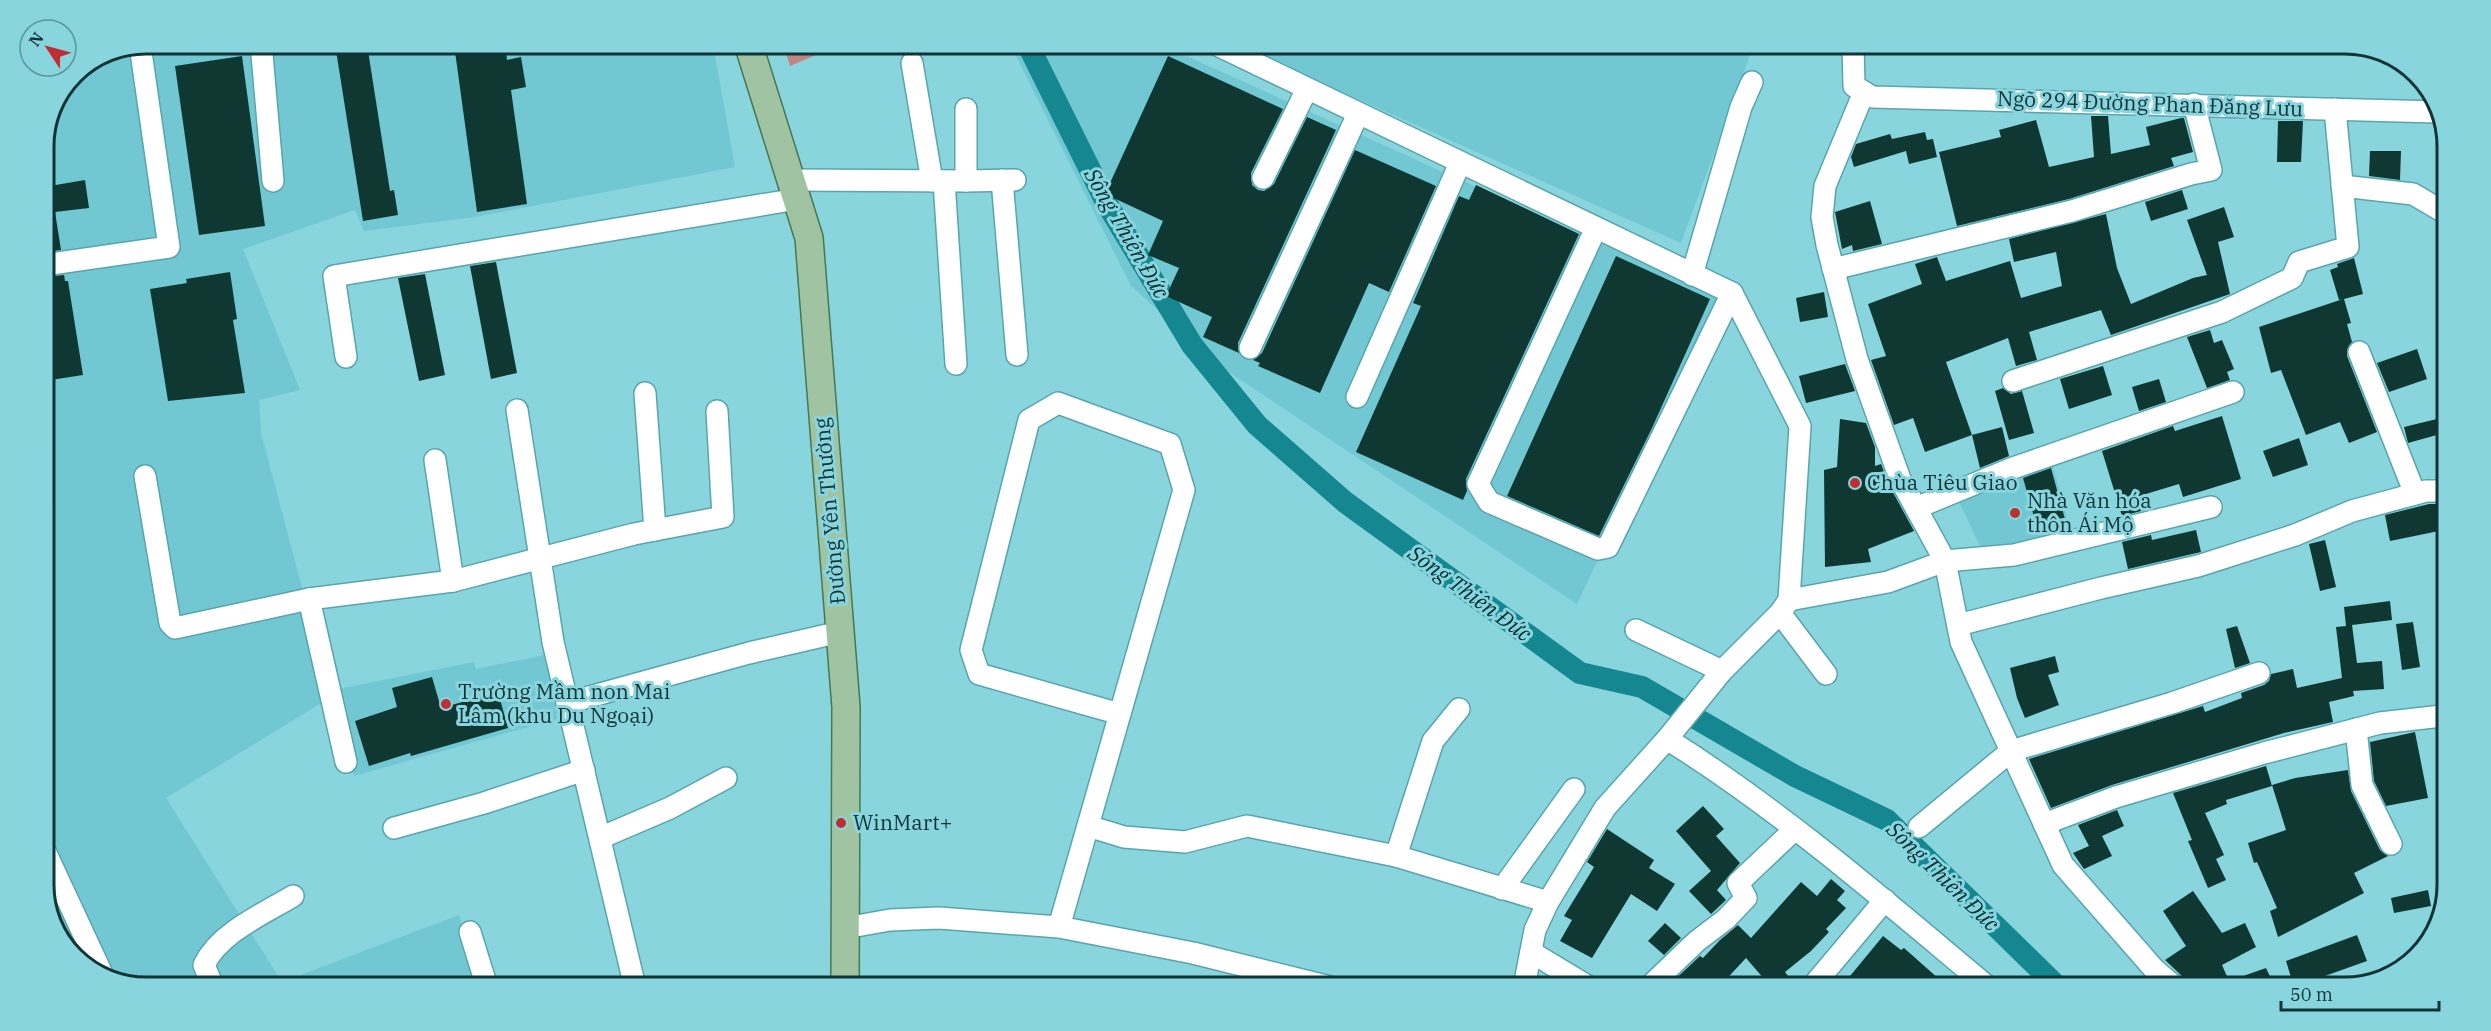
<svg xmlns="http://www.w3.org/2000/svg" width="2491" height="1031" font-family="'IBM Plex Serif',serif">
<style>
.built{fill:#71c8d2}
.green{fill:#c18681}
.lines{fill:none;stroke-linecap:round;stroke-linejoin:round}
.canal{stroke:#148791;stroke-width:22}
.building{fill:#0f3833}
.minor-casing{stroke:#59a5ad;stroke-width:24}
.major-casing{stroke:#467853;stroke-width:30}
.minor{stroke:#fff;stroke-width:21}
.major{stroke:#a0c4a1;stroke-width:27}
.poi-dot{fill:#be2e32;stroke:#88d5dd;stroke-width:2}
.labels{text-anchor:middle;stroke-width:6;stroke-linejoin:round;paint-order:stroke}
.street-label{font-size:21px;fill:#133437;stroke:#88d5dd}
.poi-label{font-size:21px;fill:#133437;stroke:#88d5dd;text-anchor:start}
.water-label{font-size:22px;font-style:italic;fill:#003035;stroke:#88d5dd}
.rim{fill:none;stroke:#133437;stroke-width:3}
</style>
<rect width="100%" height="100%" fill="#88d5dd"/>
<g class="built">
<polygon points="1014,43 1160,44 1722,298 1577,604 1220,366 1131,286 1012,48"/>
<polygon points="146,44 713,44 735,167 475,217 364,231 355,210 243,249 300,390 259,400 261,433 331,697 166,798 282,982 459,915 480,987 146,987 107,980 65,947 44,892 44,140 74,73 107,51"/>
<polygon points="1234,44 1754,44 1681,243"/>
<polygon points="2052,463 2070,529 1983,553 1957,497"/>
<polygon points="544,655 560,718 354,776 333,690 474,662 476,669"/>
</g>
<polygon class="green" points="783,43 842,43 842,44 790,66"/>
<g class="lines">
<polyline class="canal" points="1027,43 1107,204 1192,345 1257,425 1345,502 1580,673 1642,687 1795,776 1887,820 2058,987"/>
</g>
<g class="building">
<polygon points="335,44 367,44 390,191 394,190 398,215 363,221"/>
<polygon points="454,44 505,44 507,60 521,57 526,87 511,90 527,204 477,212"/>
<polygon points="242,56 265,226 199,235 175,66"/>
<polygon points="1168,56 1283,109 1251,173 1252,185 1258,190 1264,191 1274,184 1307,117 1336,130 1238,343 1239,353 1203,337 1212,317 1166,296 1179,268 1148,255 1163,221 1105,194"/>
<polygon points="2091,116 2108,116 2111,154 2150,145 2146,127 2181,118 2184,118 2193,152 2171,158 2174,166 2069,199 1957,226 1939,152 2001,137 1999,130 2036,120 2049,167 2094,157"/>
<polygon points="2278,121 2303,121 2301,162 2277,162"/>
<polygon points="1925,132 1927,140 1933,139 1937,157 1909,164 1906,151 1854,167 1851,157 1856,144 1890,134 1892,139"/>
<polygon points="1355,150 1436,186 1389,292 1369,283 1320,393 1258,366 1260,363 1253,360 1262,353"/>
<polygon points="2370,151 2401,151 2400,180 2369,176"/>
<polygon points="85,180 89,208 55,212 61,250 44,252 44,187"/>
<polygon points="1476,185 1579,234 1466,479 1467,491 1463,500 1356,452 1421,306 1413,303 1459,196 1469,200"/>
<polygon points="2182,190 2188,209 2151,221 2145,202"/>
<polygon points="1870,201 1882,244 1853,251 1852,245 1842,249 1835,212"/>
<polygon points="2224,207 2234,237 2218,242 2230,294 2111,335 2101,310 2029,332 2037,360 2016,366 2008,338 1946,362 1972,435 2002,427 2009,456 1980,468 1972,435 1925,452 1913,418 1894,425 1871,360 1886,356 1868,304 1922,284 1915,264 1937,257 1946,281 2010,261 2021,298 2062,286 2056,252 2014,262 2009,239 2106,214 2117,268 2131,304 2193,278 2207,275 2187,220"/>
<polygon points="1616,256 1710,299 1652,428 1599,536 1507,496"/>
<polygon points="2354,258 2363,294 2344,299 2351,323 2347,324 2352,342 2347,350 2347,356 2377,432 2349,443 2340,422 2306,435 2281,370 2271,373 2259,327 2343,299 2339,300 2330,270 2338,267 2337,264"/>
<polygon points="496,262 517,373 491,379 470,266"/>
<polygon points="230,272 237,319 233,320 245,393 168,401 150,289 187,283 186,279"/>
<polygon points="425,274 445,375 419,381 398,278"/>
<polygon points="64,275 65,281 68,281 83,375 44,381 44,277"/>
<polygon points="1824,292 1828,317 1800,322 1796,298"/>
<polygon points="2210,330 2214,343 2222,340 2234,369 2227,372 2230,380 2207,388 2187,337"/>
<polygon points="2417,349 2427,379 2389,392 2377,363"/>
<polygon points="1845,364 1855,391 1806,403 1799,376"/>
<polygon points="2103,366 2112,395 2069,409 2060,379"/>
<polygon points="2159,379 2166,402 2139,411 2132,387"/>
<polygon points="2003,388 2011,394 2022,391 2034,433 2009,440 1995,391"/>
<polygon points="2222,416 2241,479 2183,497 2179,484 2136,497 2141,511 2122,516 2102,451 2173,426 2175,431"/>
<polygon points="2445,417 2444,433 2408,443 2404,427"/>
<polygon points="1840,419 1866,423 1875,447 1875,466 1881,464 1889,485 1914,531 1868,549 1871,562 1825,567 1824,470 1837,467"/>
<polygon points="2299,438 2308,465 2273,477 2263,451"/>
<polygon points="2051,468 2066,523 2038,531 2023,478"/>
<polygon points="2429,504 2444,504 2444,530 2390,541 2385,515"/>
<polygon points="2196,530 2201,552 2128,569 2122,542 2151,535 2152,540"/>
<polygon points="2325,540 2336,587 2320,591 2309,544"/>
<polygon points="2390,601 2392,620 2352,625 2357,663 2382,661 2384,689 2353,691 2354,696 2329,702 2333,722 2284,733 2112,785 2051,808 2029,759 2203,706 2205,712 2242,698 2241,693 2264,685 2269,681 2271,674 2293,669 2297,688 2342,678 2336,627 2346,626 2344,607"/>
<polygon points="2413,622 2420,667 2402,670 2396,624"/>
<polygon points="2237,626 2250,663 2235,668 2226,629"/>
<polygon points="2055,656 2059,672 2048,675 2059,705 2025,718 2017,698 2010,668"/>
<polygon points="432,677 441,708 498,692 508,728 411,756 410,753 369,766 355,721 397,707 392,688"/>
<polygon points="2415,732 2428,798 2386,806 2374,781 2370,742"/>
<polygon points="2266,766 2272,786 2226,800 2227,804 2205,813 2224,855 2216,859 2226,880 2208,888 2188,841 2192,840 2173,793"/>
<polygon points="2348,770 2351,791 2380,850 2388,856 2354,873 2364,893 2278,937 2270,911 2277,908 2257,862 2254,863 2248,843 2286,830 2272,785 2295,778"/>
<polygon points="1703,806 1724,829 1716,836 1740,863 1717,890 1726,900 1711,914 1689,891 1711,871 1676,831"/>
<polygon points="2117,810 2124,826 2102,836 2112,856 2084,869 2073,853 2089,846 2078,825"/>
<polygon points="1607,829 1654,860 1649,868 1675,884 1657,911 1631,894 1592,958 1560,941 1572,920 1564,916 1594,867 1587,862"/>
<polygon points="1831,879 1845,891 1837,900 1846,908 1826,929 1829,932 1811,951 1785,972 1788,976 1775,987 1771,987 1746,958 1719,987 1667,987 1700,956 1703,958 1720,940 1738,925 1751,938 1801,882 1817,896"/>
<polygon points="2428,890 2431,906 2394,913 2391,898"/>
<polygon points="2193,891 2222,933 2245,923 2256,947 2222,965 2229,981 2266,968 2275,987 2187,987 2184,978 2165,960 2186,946 2163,911"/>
<polygon points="1665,923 1681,938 1664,955 1648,941"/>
<polygon points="2357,935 2367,961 2294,987 2286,961"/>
<polygon points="1883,936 1901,950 1904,948 1948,987 1841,987"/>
</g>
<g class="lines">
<g class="minor-casing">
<g id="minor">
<polyline points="261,43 273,181"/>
<polyline points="1213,43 1732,293 1800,426 1789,600"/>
<polyline points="1853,43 1854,86 1872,97 2438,112"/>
<polyline points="912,63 932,181"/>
<polyline points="1864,92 1825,186 1822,217 1827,245 1857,359 1900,479 1945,561 1961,642 2063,865 2154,969 2175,987"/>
<polyline points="1263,178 1307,89"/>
<polyline points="791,180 966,181 966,109"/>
<polyline points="1002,180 1017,355"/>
<polyline points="944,181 956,364"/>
<polyline points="966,181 1015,180"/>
<polyline points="2342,186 2413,194 2447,214"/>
<polyline points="1596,228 1478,484 1489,502 1598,549 1608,547 1732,293"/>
<polyline points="44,265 169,247 140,45"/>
<polyline points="1833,269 2072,211 2191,174 2211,170 2194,104"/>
<polyline points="1692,275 1741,107 1752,82"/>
<polyline points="1250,348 1358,114"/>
<polyline points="2359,352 2415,494"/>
<polyline points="346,357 334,276 797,199"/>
<polyline points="2013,381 2222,312 2292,278 2299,262 2348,247 2335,109"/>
<polyline points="645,393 655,530"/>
<polyline points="1357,397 1460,163"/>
<polyline points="517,410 553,642 635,987"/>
<polyline points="435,460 453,581"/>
<polyline points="145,476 170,623 175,628 309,599 346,762"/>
<polyline points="1916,508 2013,468 2233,392"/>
<polyline points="309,599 453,581 634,534 723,517 717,411"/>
<polyline points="1780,613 1826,674"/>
<polyline points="1958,625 2101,588 2198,566 2295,535 2352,511 2426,491 2444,491"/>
<polyline points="1636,630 1722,671"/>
<polyline points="567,703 749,653 840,632"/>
<polyline points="2356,729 2362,785 2391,844"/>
<path d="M1667,739C1782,811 1885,901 1988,987"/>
<polyline points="2044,824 2116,797 2264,753 2380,723 2442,716"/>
<polyline points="1088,826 1124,837 1185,842 1247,826 1396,856 1548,902"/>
<polyline points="1919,827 2011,751 2172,703 2259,673"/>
<polyline points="394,828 484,803 584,770"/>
<polyline points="600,838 670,808 726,778"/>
<polyline points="44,849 103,976"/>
<polyline points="1396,856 1433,741 1459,709"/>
<polyline points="1502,889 1574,789"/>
<polyline points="1059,927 1184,490 1170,444 1058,403 1029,420 971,650 979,674 1120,714"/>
<polyline points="845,928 890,920 939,918 1059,927 1193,953 1330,987"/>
<polyline points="470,932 487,987"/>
<polyline points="1531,952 1589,987"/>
<path d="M213,987L204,965C219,933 263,914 293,896"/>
<polyline points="1524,987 1535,930 1548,902 1605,808 1667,739 1722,671 1780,613 1789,600 1888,582 1945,561 2014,555 2211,507"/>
<polyline points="1649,987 1697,941 1726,919 1746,898 1738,883 1794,830"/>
<polyline points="1812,987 1885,900"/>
</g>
</g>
<g class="major-casing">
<polyline id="major" points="748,43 809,238 846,707 845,987"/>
</g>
<use href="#minor" class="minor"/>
<use href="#major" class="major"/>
</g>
<g class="poi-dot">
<circle cx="1855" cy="483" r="6"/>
<circle cx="2015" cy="513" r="6"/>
<circle cx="446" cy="704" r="6"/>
<circle cx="841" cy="823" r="6"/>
</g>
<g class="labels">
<g class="street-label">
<text transform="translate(2150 104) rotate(2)" y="7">Ngõ 294 Đường Phan Đăng Lưu</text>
<text transform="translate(830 511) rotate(-95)" y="7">Đường Yên Thường</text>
</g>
<g class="poi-label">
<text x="1867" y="490">Chùa Tiêu Giao</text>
<text x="2027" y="508">Nhà Văn hóa<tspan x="2027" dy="24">thôn Ái Mộ</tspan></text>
<text x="458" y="699">Trường Mầm non Mai<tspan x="458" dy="24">Lâm (khu Du Ngoại)</tspan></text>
<text x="853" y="830">WinMart+</text>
</g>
<g class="water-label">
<text transform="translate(1127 233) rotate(60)" y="8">Sông Thiên Đức</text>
<text transform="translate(1470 593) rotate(36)" y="8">Sông Thiên Đức</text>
<text transform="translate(1943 876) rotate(44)" y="8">Sông Thiên Đức</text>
</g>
</g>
<path d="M0 0H2491V1031H0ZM146 54H2345A92 92 0 0 1 2437 146V885A92 92 0 0 1 2345 977H146A92 92 0 0 1 54 885V146A92 92 0 0 1 146 54Z" fill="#88d5dd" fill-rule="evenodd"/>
<path class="rim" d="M146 54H2345A92 92 0 0 1 2437 146V885A92 92 0 0 1 2345 977H146A92 92 0 0 1 54 885V146A92 92 0 0 1 146 54Z"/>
<g transform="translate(48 48) rotate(306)"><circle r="28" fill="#88d5dd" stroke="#59959b" stroke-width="1.5"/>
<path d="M0-4.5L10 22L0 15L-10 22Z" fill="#be2e32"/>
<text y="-9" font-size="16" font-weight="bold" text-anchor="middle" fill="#133437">N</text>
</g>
<path d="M2281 1001v9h158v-9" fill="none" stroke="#133437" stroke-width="3"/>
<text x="2290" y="1001" font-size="18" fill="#133437" stroke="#88d5dd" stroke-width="4.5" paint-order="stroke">50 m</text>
</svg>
